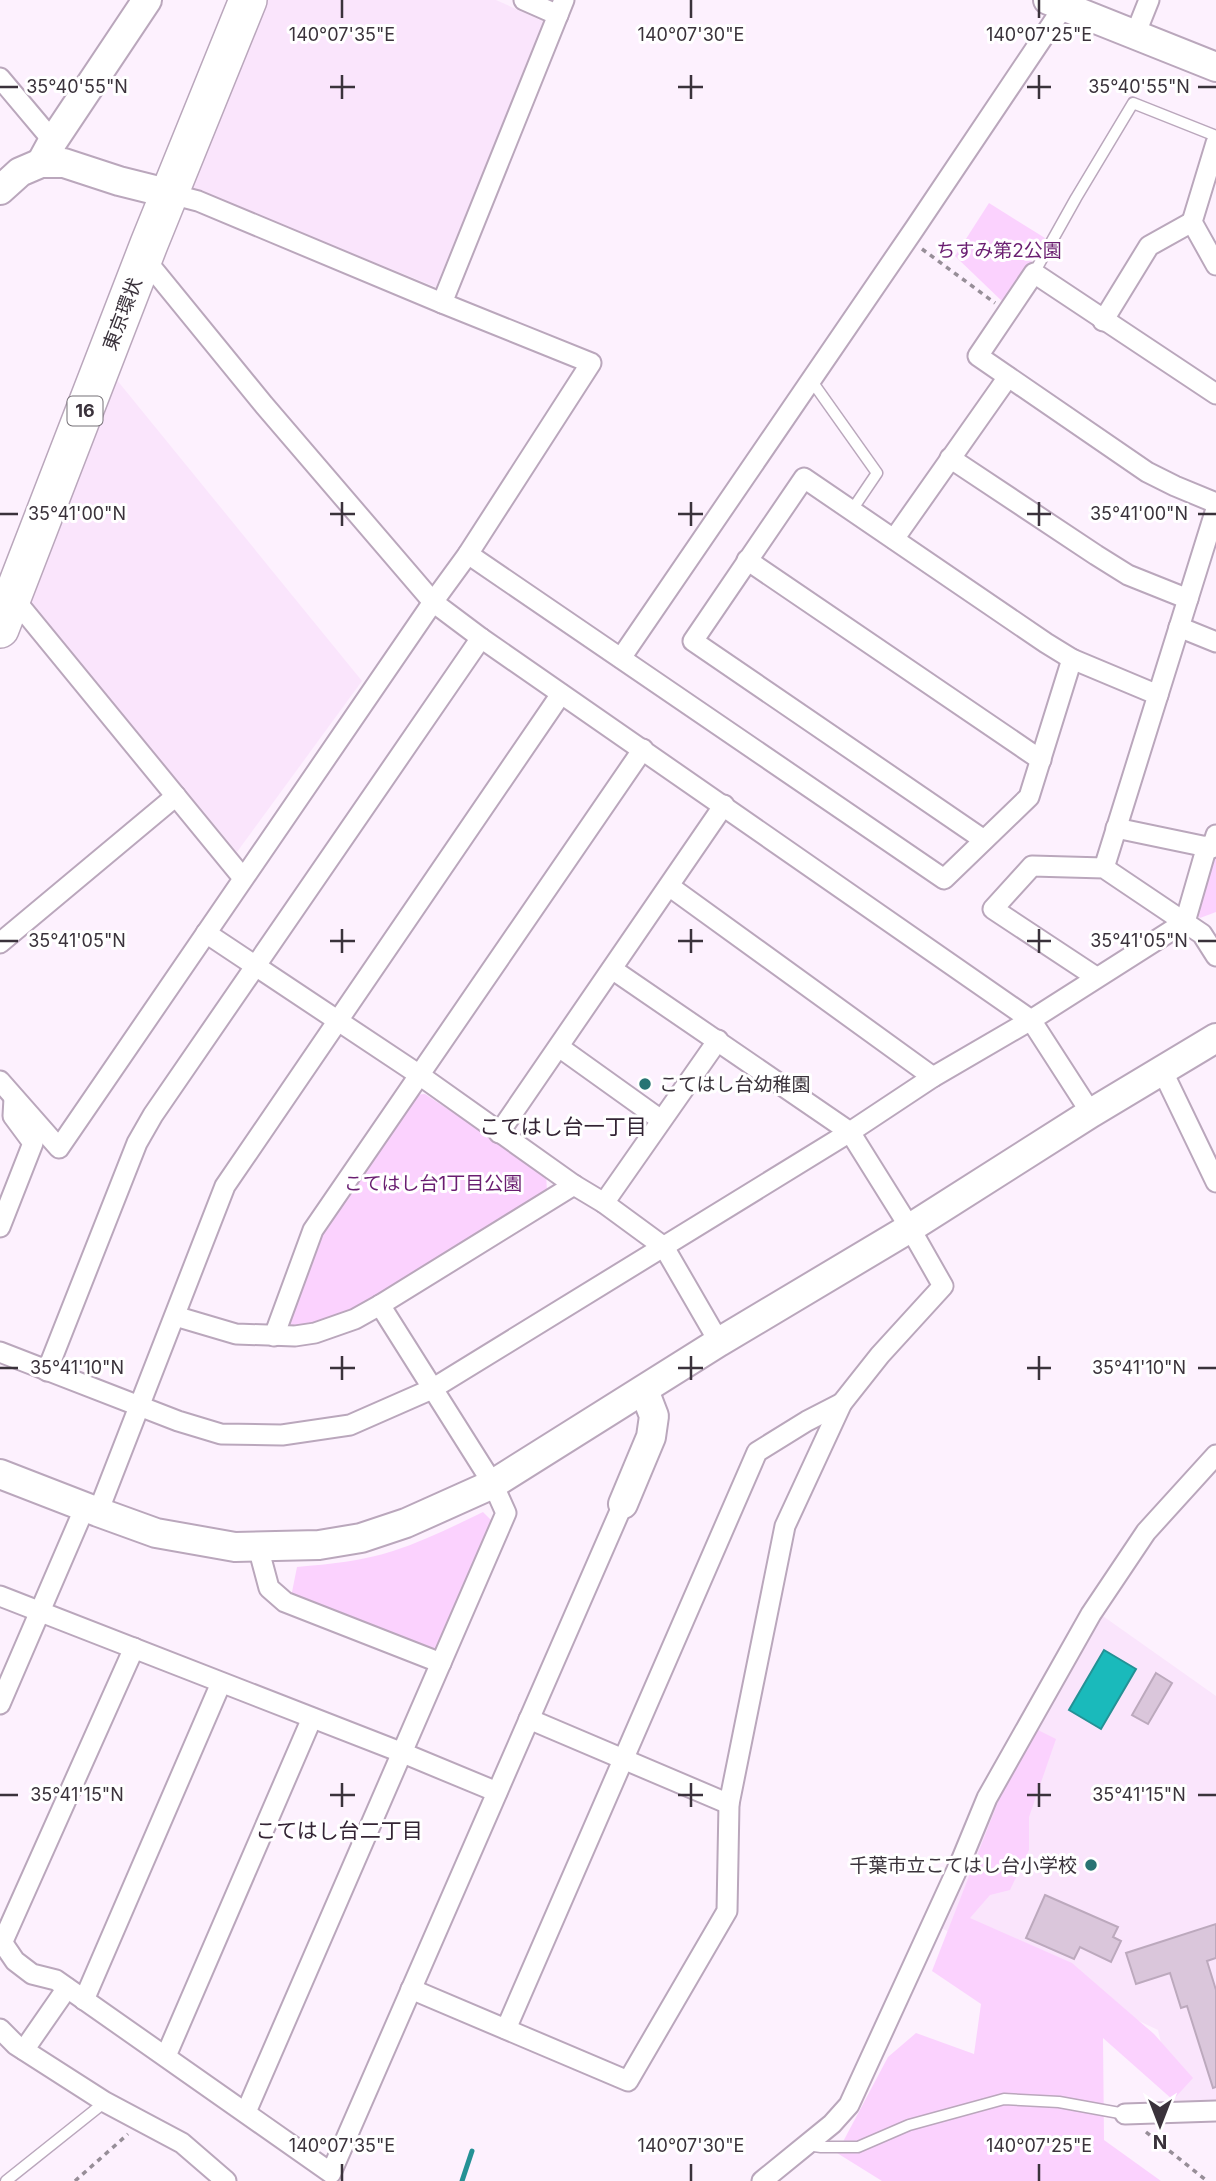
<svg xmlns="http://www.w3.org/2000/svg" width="1216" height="2181" font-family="Inter,'Noto Sans JP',sans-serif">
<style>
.built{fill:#fae5fc}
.green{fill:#fbd2fe}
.water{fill:#1ababb;stroke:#249195;stroke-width:2}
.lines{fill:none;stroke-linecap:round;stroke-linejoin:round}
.stream{stroke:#249195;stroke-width:5}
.building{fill:#dac6db;stroke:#bca9bd;stroke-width:2}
.lane-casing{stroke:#baa7bc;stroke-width:13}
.street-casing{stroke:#baa7bc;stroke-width:23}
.secondary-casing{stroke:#baa7bc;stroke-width:32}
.highway-casing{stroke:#baa7bc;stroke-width:40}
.path{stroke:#978e98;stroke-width:3.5;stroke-dasharray:5 5;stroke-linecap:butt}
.lane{stroke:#fff;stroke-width:10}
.street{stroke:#fff;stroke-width:19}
.secondary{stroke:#fff;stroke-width:28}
.highway{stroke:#fff;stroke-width:37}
.ticks{fill:none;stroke:#3a323b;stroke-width:2.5}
.poi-dot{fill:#287373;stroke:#fff;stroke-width:2.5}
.labels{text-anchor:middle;stroke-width:6;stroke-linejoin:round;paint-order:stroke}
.shield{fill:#fff;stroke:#757076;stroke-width:2}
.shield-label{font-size:18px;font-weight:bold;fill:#3a323b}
.park-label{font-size:19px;fill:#6a1e71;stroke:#fff}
.street-label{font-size:19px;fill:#3a323b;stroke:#fff}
.poi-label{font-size:19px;fill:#3a323b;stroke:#fff;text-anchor:start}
.neighbourhood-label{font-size:21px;fill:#332434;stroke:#fff}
.ticks-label{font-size:18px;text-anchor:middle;fill:#3a323b;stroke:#fff;stroke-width:6;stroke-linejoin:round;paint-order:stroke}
</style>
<rect width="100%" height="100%" fill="#fdf1fe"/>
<g class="built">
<polygon points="259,0 496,0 545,22 436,287 186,187"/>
<polygon points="112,374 362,681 237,852 26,599"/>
<polygon points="1100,1614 1216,1696 1216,2100 1175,2102 1158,2030 941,1928 992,1802"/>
</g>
<g class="green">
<polygon points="989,203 1045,238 1006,305 955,256"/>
<polygon points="1216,846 1216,912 1200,918 1193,911"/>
<polygon points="425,1094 546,1174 547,1191 363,1305 326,1320 291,1327 285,1319 321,1229 411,1095"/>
<path d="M483,1512L494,1523L441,1648L428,1652L291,1597L297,1567C330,1564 362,1561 393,1551C424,1541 454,1526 483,1512Z"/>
<polygon points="1028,1725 1056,1739 1029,1817 1029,1850 1010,1890 990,1895 970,1918 1072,1963 1154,2034 1193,2078 1173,2100 1103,2038 1104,2140 1161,2181 882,2181 837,2153 888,2057 916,2033 974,2054 981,2004 932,1971"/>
</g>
<polygon class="water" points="1104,1650 1136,1669 1101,1729 1069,1710"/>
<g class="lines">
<polyline class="stream" points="462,2181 472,2151"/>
</g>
<g class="building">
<polygon points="1156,1673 1172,1683 1148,1724 1132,1715"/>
<polygon points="1045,1895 1118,1927 1113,1937 1121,1941 1111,1962 1080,1947 1074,1959 1026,1938"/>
<polygon points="1216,1924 1216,1958 1207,1961 1216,1990 1216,2087 1213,2088 1187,2006 1181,2008 1170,1973 1136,1984 1126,1953"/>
</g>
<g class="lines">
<g class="lane-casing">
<g id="lane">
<polyline points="1034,273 1076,198 1133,103 1216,136"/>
<polyline points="811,380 877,473 852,510"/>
<polyline points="807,2145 821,2147 858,2147 909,2125 1004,2099 1059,2102 1125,2114"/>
<polyline points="6,2181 105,2102"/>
</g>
</g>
<g class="street-casing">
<g id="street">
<polyline points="524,0 558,15"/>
<polyline points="1135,35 1149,0"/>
<polyline points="0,78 53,141"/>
<polyline points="1216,143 1192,222 1216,265"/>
<polyline points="144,258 264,405 433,602 481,638 1031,1020 1091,1113"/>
<polyline points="442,303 564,0"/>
<polyline points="1103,321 1149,246 1192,222"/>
<polyline points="1216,394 1034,273 978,356 1147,472 1175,486 1216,503"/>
<polyline points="950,458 1096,555 1128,575 1188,599"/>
<polyline points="894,539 1008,377"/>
<polyline points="468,554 944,879 1029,797 1072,659"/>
<polyline points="747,560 1041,760"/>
<polyline points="11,595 243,878"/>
<polyline points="1179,627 1216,642"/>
<polyline points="621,658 915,228 1064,6"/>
<polyline points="1116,828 1212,848 1216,835"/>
<polyline points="984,840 693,641 804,478 1046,643 1072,659 1158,695"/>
<polyline points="1104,868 1216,509"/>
<polyline points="669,886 933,1077"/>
<polyline points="206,933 418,1074 574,1185 604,1203 664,1247 719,1342"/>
<polyline points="0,943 176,796"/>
<polyline points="1096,977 993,909 1032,866 1104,868 1202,934 1216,956"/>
<polyline points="559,1047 661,1120"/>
<polyline points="1162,1070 1216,1182"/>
<polyline points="0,1081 59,1148 433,602 468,554 591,363 442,303 198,201 171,194"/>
<polyline points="499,1133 724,805"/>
<polyline points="604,1203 718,1040"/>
<polyline points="0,1227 33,1143 13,1116 14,1098"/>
<polyline points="175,1316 236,1334 295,1336 315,1333 355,1319 380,1305 574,1185"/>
<polyline points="274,1336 313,1230 643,749"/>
<polyline points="0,1352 178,1421 221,1434 282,1435 350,1425 432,1389 850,1132 933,1077 1031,1020 1185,922 1207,846"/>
<polyline points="47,1371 137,1143 153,1115 481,638"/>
<polyline points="98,1512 225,1186 561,694"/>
<polyline points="258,1547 269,1588 285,1602 441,1663"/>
<polyline points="0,1596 403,1753 497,1792"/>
<polyline points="0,1704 85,1507"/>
<polyline points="529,1719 729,1804"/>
<polyline points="0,1939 15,1961 32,1974 56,1980 331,2173 623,1504"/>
<polyline points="3,1941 134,1648"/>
<polyline points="411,1989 628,2081 727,1911 729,1804 785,1526 842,1403 880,1355 943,1286 910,1228 850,1132 612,969"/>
<polyline points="84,2000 221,1683"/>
<polyline points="0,2029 16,2045 105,2102 182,2143 226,2181"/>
<polyline points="506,2029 757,1452 807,1421 842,1403"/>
<polyline points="24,2050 67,1988"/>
<polyline points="166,2056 312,1718"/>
<polyline points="246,2112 506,1513 493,1484 380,1305"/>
<polyline points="1125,2114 1216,2111"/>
<polyline points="762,2181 832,2124 849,2105 961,1861 987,1798 1091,1614 1146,1532 1216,1455"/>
</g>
</g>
<g class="secondary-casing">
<g id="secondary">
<polyline points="1048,0 1216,67"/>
<polyline points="41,163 53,141 147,0"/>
<polyline points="0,190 20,172 41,163 64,163 119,181 171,194"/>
<polyline points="0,1474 98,1512 156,1533 235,1547 319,1545 361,1538 406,1523 493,1484 719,1342 910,1228 1091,1113 1216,1038"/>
<polyline points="623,1504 651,1437 654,1416 644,1390"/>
</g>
</g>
<g class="highway-casing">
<polyline id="highway" points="0,629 149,244 248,0"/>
</g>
<g class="path">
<polyline points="922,249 995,303"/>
<polyline points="1146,2132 1207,2181"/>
<polyline points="75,2181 128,2134"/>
</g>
<use href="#lane" class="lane"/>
<use href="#street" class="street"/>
<use href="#secondary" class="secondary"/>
<use href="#highway" class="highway"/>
</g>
<path class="ticks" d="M342,0V18M691,0V18M1039,0V18M342,75V99M691,75V99M1039,75V99M0,87H18M330,87H355M678,87H703M1027,87H1051M1198,87H1216M342,502V526M691,502V526M1039,502V526M0,514H18M330,514H355M678,514H703M1027,514H1051M1198,514H1216M342,929V953M691,929V953M1039,929V953M0,941H18M330,941H355M678,941H703M1027,941H1051M1198,941H1216M342,1356V1380M691,1356V1380M1039,1356V1380M0,1368H18M330,1368H355M678,1368H703M1027,1368H1051M1198,1368H1216M342,1783V1807M691,1783V1807M1039,1783V1807M0,1795H18M330,1795H355M678,1795H703M1027,1795H1051M1198,1795H1216M342,2164V2181M691,2164V2181M1039,2164V2181"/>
<g class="poi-dot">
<circle cx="645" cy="1084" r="7"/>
<circle cx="1091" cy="1865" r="7"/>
</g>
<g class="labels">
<rect class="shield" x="67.5" y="396.5" width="35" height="29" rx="5"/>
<g class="shield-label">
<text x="85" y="417">16</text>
</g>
<g class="park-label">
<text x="999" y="257">ちすみ第2公園</text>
<text x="433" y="1190">こてはし台1丁目公園</text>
</g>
<g class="street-label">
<text transform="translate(122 314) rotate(-69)" y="7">東京環状</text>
</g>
<g class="poi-label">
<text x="659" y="1091">こてはし台幼稚園</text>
<text x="1077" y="1872" text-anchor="end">千葉市立こてはし台小学校</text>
</g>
<g class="neighbourhood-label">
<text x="563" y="1134">こてはし台一丁目</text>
<text x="339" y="1838">こてはし台二丁目</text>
</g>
</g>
<g class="ticks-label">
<text x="342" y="41">140°07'35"E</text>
<text x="691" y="41">140°07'30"E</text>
<text x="1039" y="41">140°07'25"E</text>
<text x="1139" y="93">35°40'55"N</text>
<text x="77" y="93">35°40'55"N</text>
<text x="1139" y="520">35°41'00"N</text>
<text x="77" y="520">35°41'00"N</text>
<text x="77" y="947">35°41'05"N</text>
<text x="1139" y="947">35°41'05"N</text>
<text x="77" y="1374">35°41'10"N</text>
<text x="1139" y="1374">35°41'10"N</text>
<text x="77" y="1801">35°41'15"N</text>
<text x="1139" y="1801">35°41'15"N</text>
<text x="342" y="2152">140°07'35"E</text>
<text x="691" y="2152">140°07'30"E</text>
<text x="1039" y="2152">140°07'25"E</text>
</g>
<g transform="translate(1160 2125) rotate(180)" stroke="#ffffff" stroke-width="5" paint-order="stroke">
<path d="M0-5L12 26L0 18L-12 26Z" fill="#3a323b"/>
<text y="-10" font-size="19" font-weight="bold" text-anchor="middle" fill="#3a323b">N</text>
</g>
</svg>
